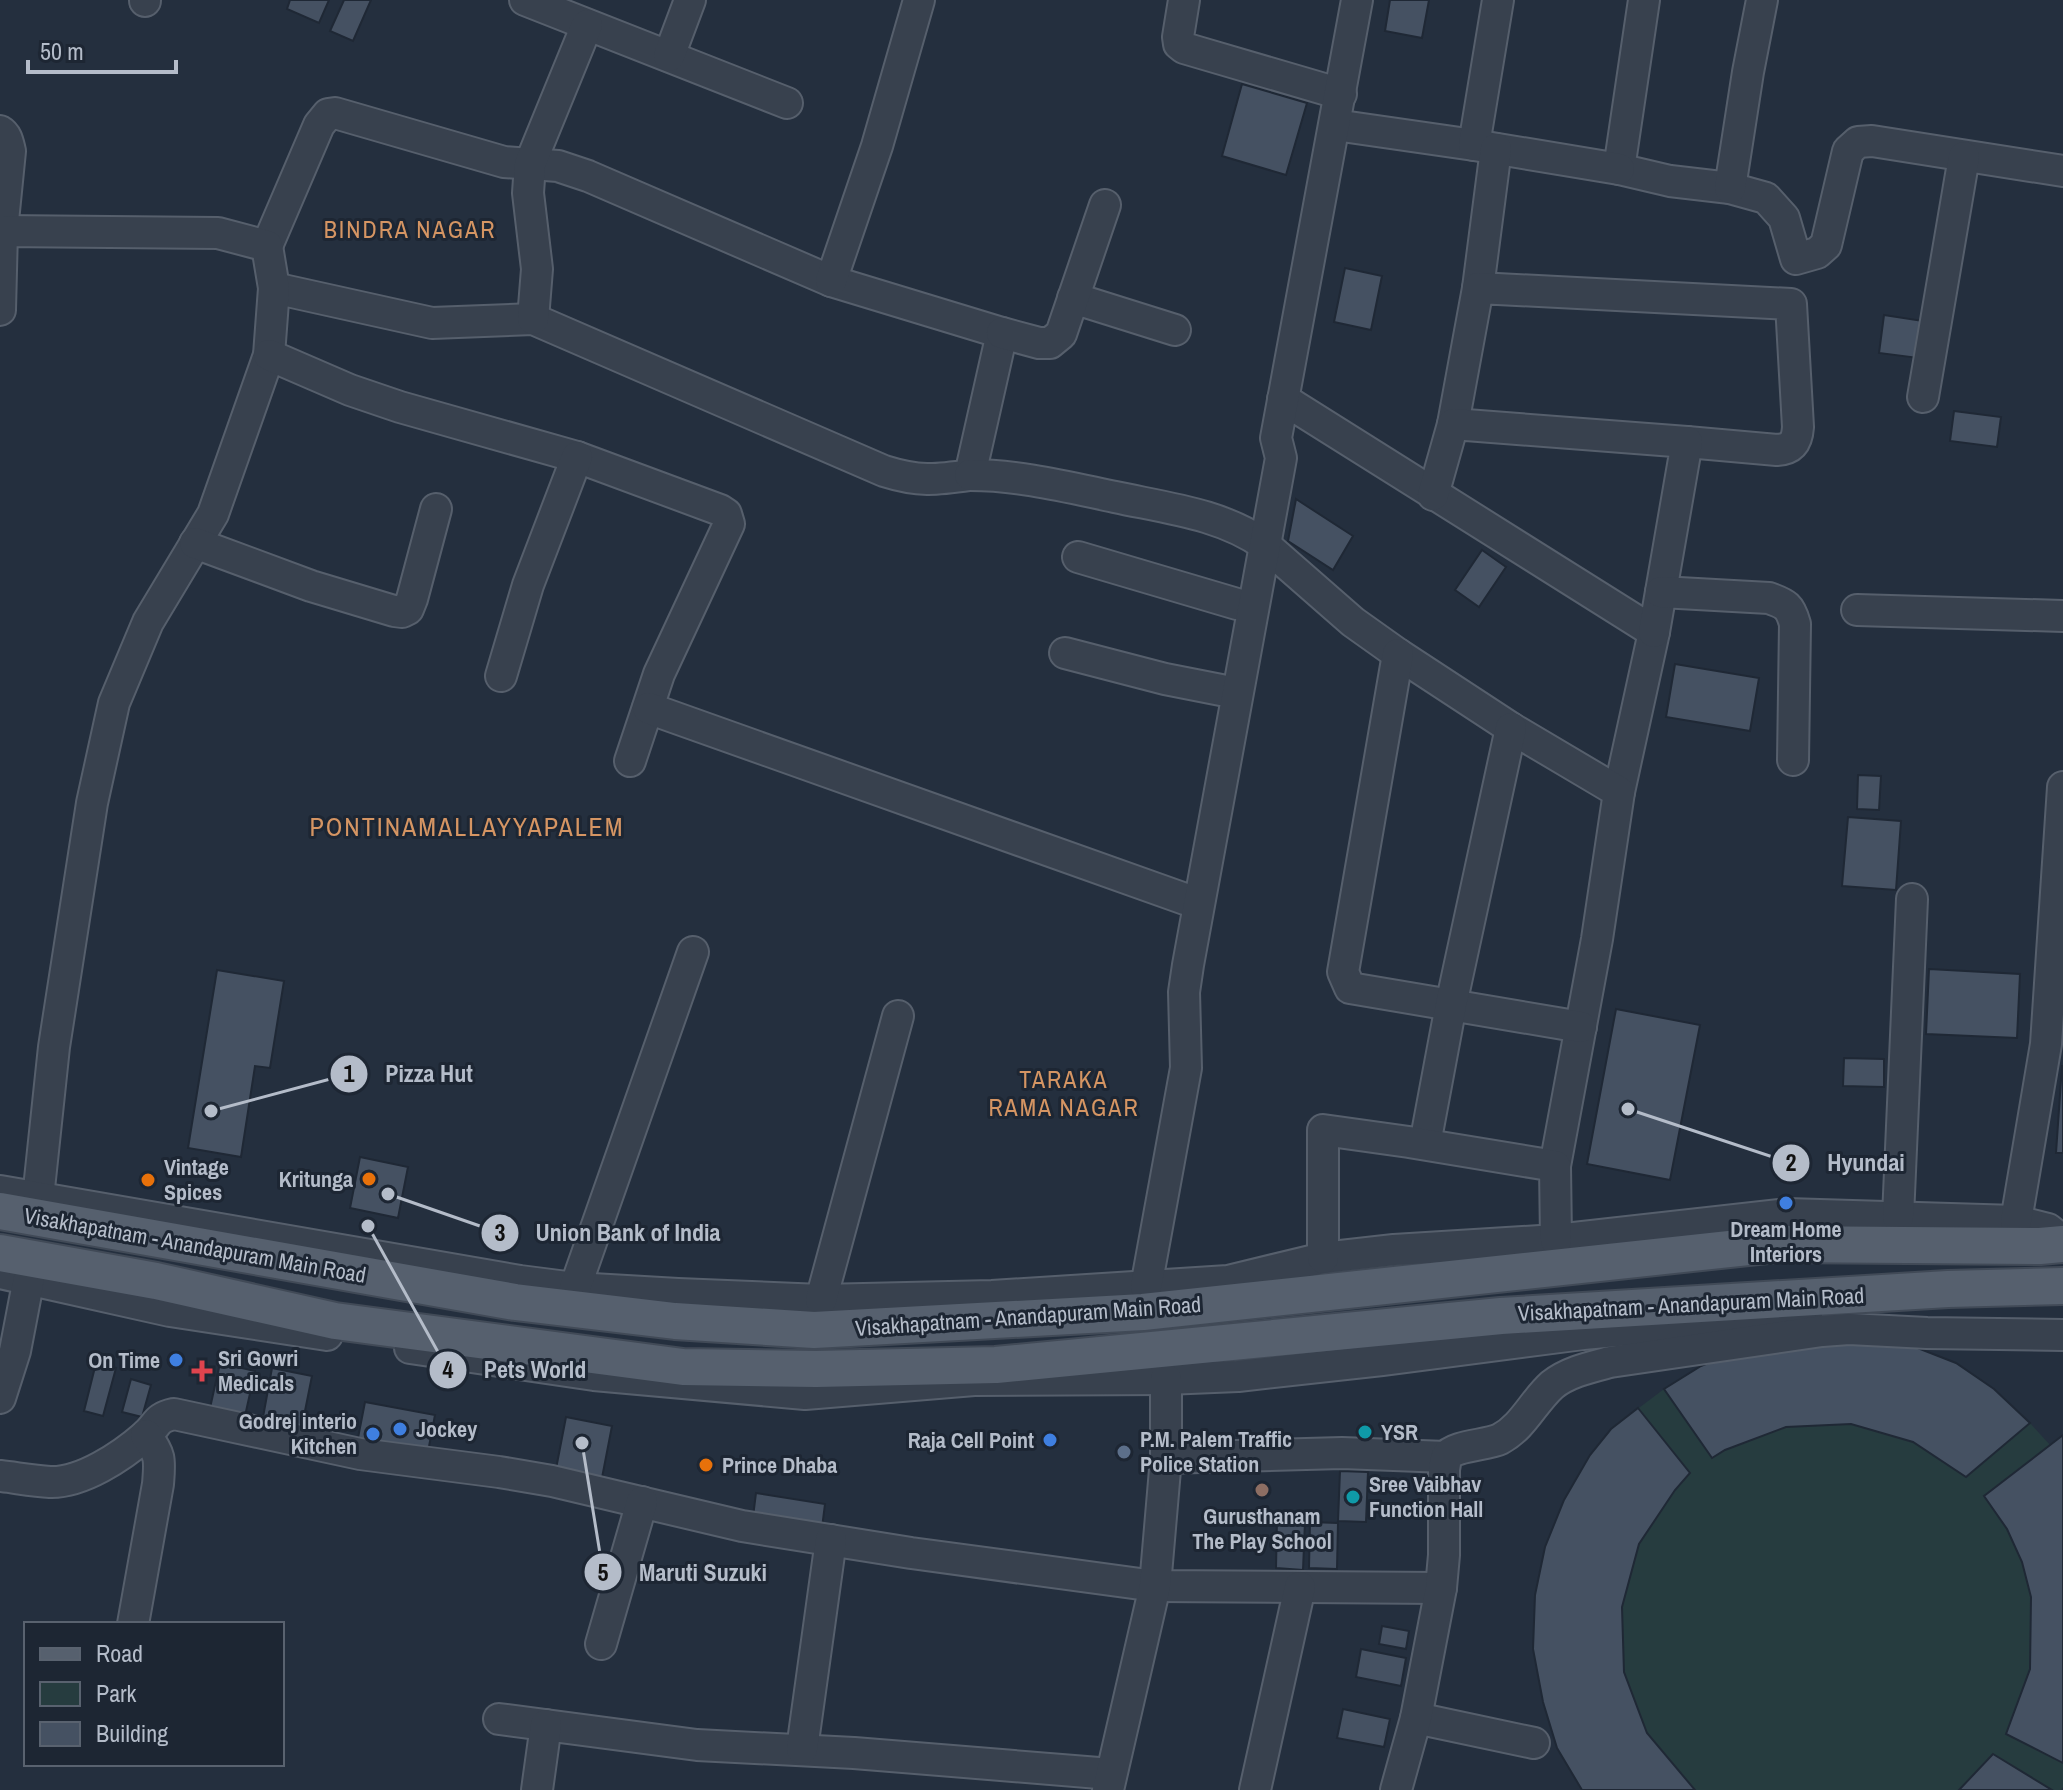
<svg xmlns="http://www.w3.org/2000/svg" width="2063" height="1790" font-family="'Archivo Narrow',sans-serif">
<style>
.green{fill:#263c3f}
.building{fill:#455162;stroke:#1f2835;stroke-width:2}
.lines{fill:none;stroke-linecap:round;stroke-linejoin:round}
.minor-casing{stroke:#565f6c;stroke-width:34}
.major-casing{stroke:#414a57;stroke-width:40}
.minor{stroke:#38414e;stroke-width:30}
.major{stroke:#56606e;stroke-width:36}
.food-dot{fill:#e8710a;stroke:#1d2633;stroke-width:3}
.shop-dot{fill:#3f7fe0;stroke:#1d2633;stroke-width:3}
.health-dot{fill:#e0444e;stroke:#1d2633;stroke-width:3}
.culture-dot{fill:#0f9aa8;stroke:#1d2633;stroke-width:3}
.service-dot{fill:#5c6f8a;stroke:#1d2633;stroke-width:3}
.education-dot{fill:#8d6e63;stroke:#1d2633;stroke-width:3}
.labels{text-anchor:middle;stroke-width:6;stroke-linejoin:round;paint-order:stroke}
.poi-label{font-size:22px;font-weight:bold;fill:#b4bcc9;stroke:#1d2633;text-anchor:start}
.street-label{font-size:22px;fill:#b4bcc9;stroke:#1d2633}
.neighbourhood-label{font-size:24px;letter-spacing:2px;fill:#d59563;stroke:#1d2633}
.quarter-label{font-size:26px;letter-spacing:2px;fill:#d59563;stroke:#1d2633}
.leader{fill:none;stroke:#b4bcc9;stroke-width:3}
.callout-dot{fill:#b4bcc9;stroke:#1d2633;stroke-width:3}
.mark-label{font-size:24px;text-anchor:middle;font-weight:bold;fill:#111}
.callout-label{font-size:24px;text-anchor:middle;font-weight:bold;fill:#b4bcc9;stroke:#1d2633;stroke-width:6;stroke-linejoin:round;paint-order:stroke}
</style>
<rect width="100%" height="100%" fill="#242f3e"/>
<polygon class="green" points="1858,1335 1994,1389 2030,1423 2050,1445 2063,1435 2063,1787 2061,1790 1582,1790 1557,1748 1543,1702 1533,1649 1535,1595 1545,1547 1564,1500 1590,1455 1611,1429 1664,1389 1701,1366"/>
<g class="building">
<polygon points="290,0 329,0 319,23 287,9"/>
<polygon points="344,0 371,0 353,41 330,31"/>
<polygon points="1390,0 1429,0 1422,38 1385,31"/>
<polygon points="1242,84 1307,103 1286,175 1222,156"/>
<polygon points="1345,268 1382,276 1371,330 1334,322"/>
<polygon points="1884,315 1923,321 1918,358 1879,353"/>
<polygon points="1954,411 2001,417 1997,447 1950,441"/>
<polygon points="1296,499 1353,536 1333,570 1288,541"/>
<polygon points="1482,550 1506,567 1479,607 1455,590"/>
<polygon points="1675,664 1759,678 1750,731 1666,717"/>
<polygon points="1858,775 1881,776 1879,810 1857,809"/>
<polygon points="1848,817 1901,821 1896,890 1842,886"/>
<polygon points="1929,969 2020,974 2017,1038 1926,1034"/>
<polygon points="217,970 284,981 270,1068 255,1066 241,1157 188,1148"/>
<polygon points="1616,1009 1700,1025 1670,1180 1587,1164"/>
<polygon points="1844,1058 1884,1059 1884,1087 1843,1086"/>
<polygon points="2062,1066 2063,1066 2063,1153 2056,1153"/>
<polygon points="360,1157 408,1167 398,1218 350,1208"/>
<polygon points="1756,1343 1910,1345 1956,1363 1994,1389 2030,1423 1966,1477 1913,1442 1851,1424 1786,1427 1725,1450 1712,1458 1664,1389 1701,1366"/>
<polygon points="96,1363 116,1368 103,1416 84,1411"/>
<polygon points="220,1363 255,1371 245,1416 210,1408"/>
<polygon points="272,1368 312,1376 300,1436 261,1428"/>
<polygon points="131,1379 151,1385 142,1417 122,1412"/>
<polygon points="365,1402 435,1415 427,1457 357,1443"/>
<polygon points="1638,1408 1690,1473 1675,1490 1639,1544 1622,1607 1624,1672 1647,1733 1695,1790 1582,1790 1557,1748 1543,1702 1533,1649 1535,1595 1545,1547 1564,1500 1590,1455 1611,1429"/>
<polygon points="566,1417 612,1426 601,1483 555,1474"/>
<polygon points="2063,1435 2063,1763 2006,1734 2030,1669 2031,1597 2022,1562 2007,1529 1984,1496"/>
<polygon points="1340,1471 1368,1472 1366,1522 1338,1521"/>
<polygon points="756,1493 825,1504 822,1528 753,1517"/>
<polygon points="1277,1519 1305,1521 1303,1570 1276,1568"/>
<polygon points="1310,1522 1338,1523 1337,1569 1309,1568"/>
<polygon points="1382,1626 1409,1631 1406,1649 1379,1644"/>
<polygon points="1361,1649 1406,1658 1401,1686 1356,1677"/>
<polygon points="1343,1709 1390,1719 1384,1747 1337,1738"/>
<polygon points="1993,1754 2052,1790 1959,1790"/>
</g>
<g class="lines">
<g class="minor-casing">
<g id="minor">
<polyline points="525,0 787,103"/>
<polyline points="1184,0 1178,37 1179,44 1184,48 1341,94"/>
<polyline points="1644,0 1619,169 1670,181 1730,188 1766,198 1784,218 1796,259 1817,253 1826,245 1848,151 1858,142 1872,141 2063,171"/>
<polyline points="145,1 145,0"/>
<polyline points="669,56 690,0"/>
<polyline points="1335,125 1474,145 1619,169"/>
<path d="M0,131C7,135 8,143 10,151L2,231"/>
<polyline points="1474,145 1498,0"/>
<polyline points="1730,188 1748,72 1762,0"/>
<path d="M267,246L319,125L328,114L335,113L504,162L558,166L588,176L831,281L1002,333L970,475C935,480 919,482 884,471L533,319L432,323L274,288"/>
<polyline points="831,281 877,146 919,0"/>
<polyline points="1478,288 1496,149"/>
<polyline points="1073,298 1175,330"/>
<polyline points="0,310 2,231 218,233 267,246 274,288 269,355 213,514 148,622 114,703 92,803 54,1047 38,1198"/>
<polyline points="533,319 537,269 528,193 530,164 587,25"/>
<polyline points="1002,333 1039,343 1050,343 1061,334 1105,205"/>
<polyline points="269,355 350,390 400,407 577,457 720,510 726,514 729,524 659,674 630,761"/>
<polyline points="1923,397 1964,157"/>
<polyline points="1283,399 1654,632 1619,792"/>
<path d="M1453,424L1478,288L1791,304L1798,427C1797,442 1792,449 1777,450L1687,442"/>
<path d="M970,475C1020,475 1067,487 1115,497C1166,508 1222,514 1265,545L1353,622L1398,654L1511,728L1619,792L1597,939L1555,1166"/>
<polyline points="1433,495 1453,424 1687,442 1654,632"/>
<polyline points="195,543 311,586 394,611 402,612 408,609 412,599 436,509"/>
<polyline points="1078,557 1237,604"/>
<path d="M1661,592L1769,598C1786,604 1790,606 1795,624L1793,760"/>
<polyline points="1857,610 2063,616"/>
<polyline points="1065,653 1165,679 1221,690"/>
<polyline points="1398,654 1343,972 1350,988 1581,1027"/>
<polyline points="501,676 528,585 577,457"/>
<polyline points="648,708 1185,899"/>
<polyline points="1425,1144 1451,1005 1511,728"/>
<polyline points="0,1191 520,1281 575,1288 678,1294 821,1300 992,1296 1228,1281 1323,1258 1394,1250 1556,1240 1787,1214 2016,1221 2048,1229 2063,1241"/>
<polyline points="1898,1217 1912,899"/>
<polyline points="2016,1221 2046,1044 2063,787"/>
<polyline points="1323,1258 1323,1130 1409,1142 1555,1166 1556,1240"/>
<polyline points="0,1273 170,1311 327,1335"/>
<polyline points="1146,1287 1186,1068 1184,992 1188,965 1281,458 1276,438 1357,0"/>
<polyline points="575,1288 693,952"/>
<polyline points="821,1300 898,1016"/>
<polyline points="410,1348 594,1375 805,1394 974,1380 1166,1379 1238,1376 1382,1360 1583,1334 1807,1314"/>
<polyline points="0,1398 15,1351 29,1278"/>
<polyline points="1166,1458 1342,1453 1446,1457"/>
<path d="M0,1476C17,1478 34,1481 50,1482C82,1483 122,1456 145,1436C158,1425 155,1418 174,1414L360,1454L499,1472L552,1481L742,1526L911,1553L1155,1586L1441,1588"/>
<path d="M133,1624L158,1484C160,1459 161,1456 146,1435"/>
<polyline points="601,1644 642,1502"/>
<polyline points="1416,1718 1534,1743"/>
<polyline points="499,1719 697,1745 854,1753 1111,1774"/>
<polyline points="802,1749 831,1540"/>
<polyline points="537,1790 546,1725"/>
<polyline points="1108,1790 1155,1586 1166,1458 1166,1379"/>
<polyline points="1255,1790 1300,1587"/>
<path d="M1396,1790L1416,1718L1441,1588L1444,1555V1469C1445,1466 1445,1459 1447,1456C1453,1446 1488,1445 1500,1439C1523,1427 1533,1402 1552,1385C1568,1372 1591,1367 1610,1362L1822,1331L1849,1329L1927,1333L2063,1335"/>
</g>
</g>
<g class="major-casing">
<g id="major">
<polyline points="0,1211 515,1302 675,1321 814,1330 1143,1312 1776,1244 2040,1246 2063,1244"/>
<polyline points="0,1253 156,1281 335,1321 683,1367 816,1369 996,1365 1501,1316 1948,1289 2063,1286"/>
</g>
</g>
<use href="#minor" class="minor"/>
<use href="#major" class="major"/>
</g>
<g class="food-dot">
<circle cx="369" cy="1179" r="8"/>
<circle cx="148" cy="1180" r="8"/>
<circle cx="706" cy="1465" r="8"/>
</g>
<g class="shop-dot">
<circle cx="1786" cy="1203" r="8"/>
<circle cx="176" cy="1360" r="8"/>
<circle cx="400" cy="1429" r="8"/>
<circle cx="373" cy="1434" r="8"/>
<circle cx="1050" cy="1440" r="8"/>
</g>
<path class="health-dot" d="M198 1359h8v8h8v8h-8v8h-8v-8h-8v-8h8z"/>
<g class="culture-dot">
<circle cx="1365" cy="1432" r="8"/>
<circle cx="1353" cy="1497" r="8"/>
</g>
<circle class="service-dot" cx="1124" cy="1452" r="8"/>
<circle class="education-dot" cx="1262" cy="1490" r="8"/>
<g class="labels">
<g class="poi-label">
<text x="164" y="1175">Vintage<tspan x="164" dy="25">Spices</tspan></text>
<text x="353" y="1187" text-anchor="end">Kritunga</text>
<text x="1786" y="1237" text-anchor="middle">Dream Home<tspan x="1786" dy="25">Interiors</tspan></text>
<text x="218" y="1366">Sri Gowri<tspan x="218" dy="25">Medicals</tspan></text>
<text x="160" y="1368" text-anchor="end">On Time</text>
<text x="357" y="1429" text-anchor="end">Godrej interio<tspan x="357" dy="25">Kitchen</tspan></text>
<text x="416" y="1437">Jockey</text>
<text x="1381" y="1440">YSR</text>
<text x="1140" y="1447">P.M. Palem Traffic<tspan x="1140" dy="25">Police Station</tspan></text>
<text x="1034" y="1448" text-anchor="end">Raja Cell Point</text>
<text x="722" y="1473">Prince Dhaba</text>
<text x="1369" y="1492">Sree Vaibhav<tspan x="1369" dy="25">Function Hall</tspan></text>
<text x="1262" y="1524" text-anchor="middle">Gurusthanam<tspan x="1262" dy="25">The Play School</tspan></text>
</g>
<g class="street-label">
<text transform="translate(195 1245) rotate(10)" y="8">Visakhapatnam - Anandapuram Main Road</text>
<text transform="translate(1691 1304) rotate(-3)" y="8">Visakhapatnam - Anandapuram Main Road</text>
<text transform="translate(1028 1316) rotate(-4)" y="8">Visakhapatnam - Anandapuram Main Road</text>
</g>
<g class="neighbourhood-label">
<text x="410" y="238">BINDRA NAGAR</text>
<text x="1064" y="1088">TARAKA<tspan x="1064" dy="28">RAMA NAGAR</tspan></text>
</g>
<g class="quarter-label">
<text x="467" y="836">PONTINAMALLAYYAPALEM</text>
</g>
</g>
<path class="leader" d="M211 1111L349 1074M1628 1109L1791 1163M388 1194L500 1233M368 1226L448 1370M582 1443L603 1572"/>
<g class="callout-dot">
<circle cx="211" cy="1111" r="8"/>
<circle cx="1628" cy="1109" r="8"/>
<circle cx="388" cy="1194" r="8"/>
<circle cx="368" cy="1226" r="8"/>
<circle cx="582" cy="1443" r="8"/>
<circle cx="349" cy="1074" r="20"/>
<circle cx="1791" cy="1163" r="20"/>
<circle cx="500" cy="1233" r="20"/>
<circle cx="448" cy="1370" r="20"/>
<circle cx="603" cy="1572" r="20"/>
</g>
<g class="mark-label">
<text x="349" y="1082">1</text>
<text x="1791" y="1171">2</text>
<text x="500" y="1241">3</text>
<text x="448" y="1378">4</text>
<text x="603" y="1581">5</text>
</g>
<g class="callout-label">
<text x="429" y="1082">Pizza Hut</text>
<text x="1866" y="1171">Hyundai</text>
<text x="628" y="1241">Union Bank of India</text>
<text x="535" y="1378">Pets World</text>
<text x="703" y="1581">Maruti Suzuki</text>
</g>
<rect x="24" y="1622" width="260" height="144" fill="#1d2633" stroke="#59626f" stroke-width="2"/>
<rect x="40" y="1648" width="40" height="12" fill="#56606e" stroke="#59626f" stroke-width="2"/>
<text x="96" y="1662" font-size="24" fill="#b4bcc9">Road</text>
<rect x="40" y="1682" width="40" height="24" fill="#263c3f" stroke="#59626f" stroke-width="2"/>
<text x="96" y="1702" font-size="24" fill="#b4bcc9">Park</text>
<rect x="40" y="1722" width="40" height="24" fill="#455162" stroke="#59626f" stroke-width="2"/>
<text x="96" y="1742" font-size="24" fill="#b4bcc9">Building</text>
<path d="M28 60v12h148v-12" fill="none" stroke="#b4bcc9" stroke-width="4"/>
<text x="40" y="60" font-size="24" fill="#b4bcc9" stroke="#1d2633" stroke-width="6" paint-order="stroke">50 m</text>
</svg>
